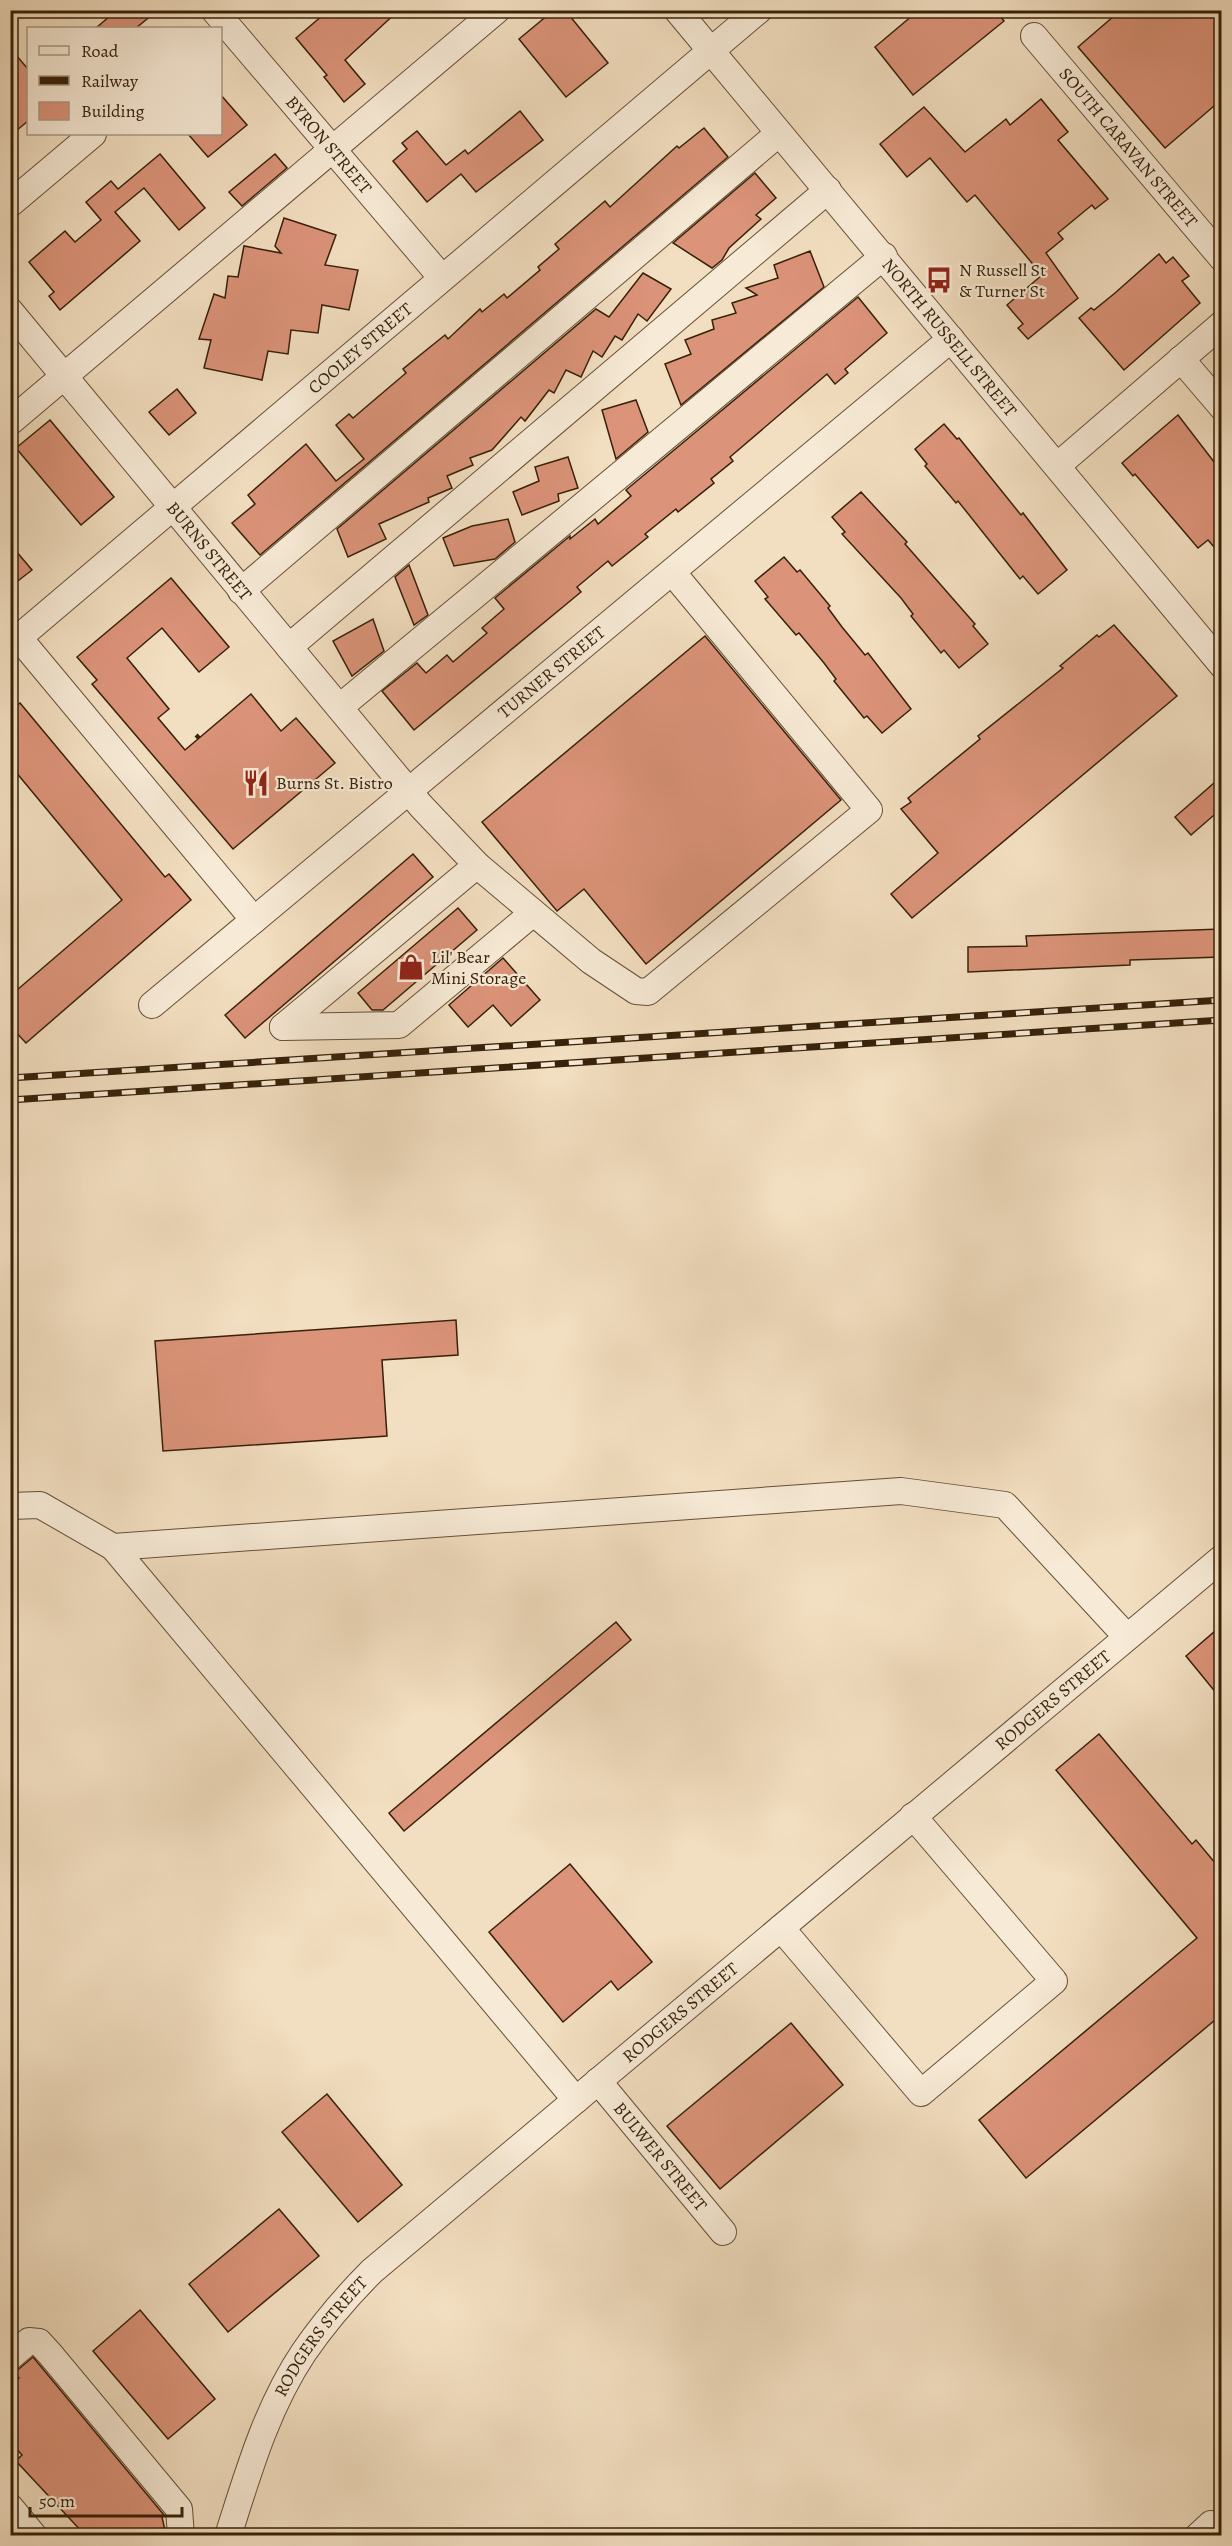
<svg xmlns="http://www.w3.org/2000/svg" width="1232" height="2546" font-family="Alegreya,serif">
<style>
.building{fill:#db9379;stroke:#372108;stroke-width:1.5}
.lines{fill:none;stroke-linecap:round;stroke-linejoin:round}
.minor-casing{stroke:#665036;stroke-width:28}
.path{stroke:#372108;stroke-width:4;stroke-dasharray:4.5 3;stroke-linecap:butt}
.minor{stroke:#f7ead6;stroke-width:26}
.rail-casing{stroke:#372108;stroke-width:7}
.rail{stroke:#f7ead6;stroke-width:4.5;stroke-dasharray:14;stroke-linecap:butt}
.labels{text-anchor:middle;stroke-width:4.5;stroke-linejoin:round;paint-order:stroke}
.street-label{font-size:18px;fill:#372108;stroke:#f7ead6}
.poi-label{font-size:18px;fill:#372108;stroke:#f7ead6;text-anchor:start}
</style>
<rect width="100%" height="100%" fill="#f2dec0"/>
<filter id="stains"><feTurbulence type="fractalNoise" baseFrequency=".00333" numOctaves="4"/><feColorMatrix values="0 0 0 0 .2 0 0 0 0 .09 0 0 0 0 .02 0 0 0 .5 -.17"/></filter>
<radialGradient id="worn" r=".72"><stop offset=".6" stop-color="#630" stop-opacity="0"/><stop offset="1" stop-color="#630" stop-opacity=".3"/></radialGradient>
<g class="building">
<polygon points="117,10 158,10 136,28 96,28"/>
<polygon points="329,10 399,10 345,60 365,84 344,102 324,77 327,75 296,38"/>
<polygon points="554,10 565,10 608,63 566,97 519,39"/>
<polygon points="919,10 995,10 1004,21 913,95 875,47"/>
<polygon points="1121,10 1210,10 1221,25 1221,100 1165,148 1078,47"/>
<polygon points="10,48 28,69 28,121 10,136"/>
<polygon points="220,94 247,125 208,157 188,134 220,134"/>
<polygon points="1041,99 1068,132 1058,140 1108,199 1095,209 1092,205 1058,233 1063,239 1046,253 1078,298 1028,339 1018,328 1023,324 1007,305 1042,275 975,195 967,202 930,158 907,177 880,144 924,107 965,152 1006,119 1010,125"/>
<polygon points="520,111 543,140 476,192 461,174 427,202 393,161 407,149 402,143 417,131 446,165 465,150 468,154"/>
<polygon points="704,128 728,157 260,555 232,523 255,504 248,495 306,444 336,481 364,459 336,425 349,414 353,418 406,373 403,369 445,335 448,339 480,309 482,312 504,294 507,298 540,270 538,267 559,249 555,244 605,201 610,207 677,146 679,148"/>
<polygon points="160,154 205,208 179,230 144,188 115,212 140,241 60,310 49,296 54,292 29,262 65,231 75,242 101,220 86,202 111,181 118,189"/>
<polygon points="275,154 287,168 242,206 229,192"/>
<polygon points="755,173 776,198 756,215 761,219 729,248 722,260 712,268 673,243"/>
<polygon points="284,218 336,235 325,265 358,270 349,310 322,305 318,333 291,330 288,354 268,351 262,380 204,368 211,340 199,339 214,294 225,298 228,276 238,277 244,246 281,253 275,246"/>
<polygon points="810,251 824,287 681,405 665,364 691,354 685,340 714,329 712,320 736,313 732,303 757,295 746,288 778,278 774,265"/>
<polygon points="1159,254 1166,263 1173,257 1189,276 1182,281 1200,303 1124,370 1079,318 1091,308 1094,310 1115,293"/>
<polygon points="643,273 671,289 647,321 638,314 622,340 615,336 602,357 593,351 581,377 566,370 554,393 549,390 525,421 521,417 492,450 470,458 473,465 447,476 452,488 428,498 429,502 379,524 386,539 348,557 337,529 596,309 609,317"/>
<polygon points="858,297 887,333 845,369 848,373 835,384 827,374 730,457 733,461 711,479 714,483 678,512 676,509 645,534 648,537 612,566 608,561 577,587 581,592 414,730 382,691 417,663 426,673 447,655 453,662 487,633 482,628 504,609 495,598 570,536 570,539 595,519 598,524 631,496 626,490"/>
<polygon points="177,389 196,413 169,435 149,412"/>
<polygon points="636,400 648,432 616,459 602,410"/>
<polygon points="1178,415 1221,471 1221,555 1208,540 1198,548 1135,474 1133,476 1122,463"/>
<polygon points="50,420 114,497 81,525 16,448"/>
<polygon points="944,424 957,439 959,438 1021,515 1023,513 1067,570 1038,594 1023,576 1020,579 958,501 956,503 925,466 927,464 915,449"/>
<polygon points="568,457 578,488 558,494 559,501 522,515 513,492 539,481 535,467"/>
<polygon points="861,492 907,542 905,544 975,624 973,626 988,644 959,668 944,650 941,653 911,616 913,614 901,598 842,534 845,532 832,517"/>
<polygon points="508,519 515,542 495,559 454,566 443,538 472,526"/>
<polygon points="10,544 32,570 10,587"/>
<polygon points="784,557 797,572 800,570 830,606 828,608 842,627 865,655 868,653 911,709 882,733 867,716 864,718 834,681 836,679 824,663 799,633 796,635 765,599 768,597 755,581"/>
<polygon points="409,565 428,615 414,625 395,577"/>
<polygon points="171,578 229,647 199,672 162,628 127,658 169,709 158,718 185,750 251,694 281,731 296,718 335,763 233,849 92,684 97,680 77,657"/>
<polygon points="373,619 384,651 352,676 333,641"/>
<polygon points="1114,625 1177,696 912,918 891,894 938,853 901,809 911,802 908,798 980,739 978,736 1063,668 1060,666 1097,635 1099,637"/>
<polygon points="705,636 841,800 646,964 584,889 557,911 482,822"/>
<polygon points="20,703 165,877 169,874 191,900 26,1043 10,1026 10,996 122,900 10,765 10,711"/>
<polygon points="1221,777 1221,809 1191,835 1175,817"/>
<polygon points="413,854 433,877 245,1038 225,1015"/>
<polygon points="458,908 477,930 383,1010 372,1010 358,993"/>
<polygon points="1221,929 1221,957 1130,960 1130,965 968,972 968,947 1027,946 1026,936"/>
<polygon points="503,958 540,1000 511,1026 493,1005 468,1027 449,1005"/>
<polygon points="456,1320 458,1355 382,1360 387,1436 163,1451 155,1341"/>
<polygon points="616,1622 631,1640 404,1831 389,1813"/>
<polygon points="1221,1626 1221,1699 1186,1656"/>
<polygon points="1099,1734 1192,1844 1196,1840 1221,1870 1221,2015 1026,2178 979,2120 1197,1938 1056,1770"/>
<polygon points="570,1864 652,1962 618,1990 611,1981 563,2022 489,1932"/>
<polygon points="791,2023 843,2085 720,2189 667,2126"/>
<polygon points="327,2094 402,2185 358,2222 282,2132"/>
<polygon points="279,2209 319,2256 228,2332 189,2284"/>
<polygon points="140,2310 215,2399 168,2439 93,2351"/>
<polygon points="33,2357 164,2515 162,2517 166,2535 85,2535 16,2461 22,2455 10,2442 10,2386 19,2378 14,2373"/>
</g>
<g class="lines">
<g class="minor-casing">
<g id="minor">
<path id="s1" d="M214,10L442,278"/>
<path id="s2" d="M677,10L1222,665"/>
<path id="s3" d="M1034,36L1222,258"/>
<polyline points="10,204 93,134"/>
<path id="s4" d="M10,311L421,806L477,865L591,961L636,991L648,992L869,810L673,573"/>
<polyline points="1181,359 1222,407"/>
<polyline points="10,422 497,10"/>
<polyline points="1057,466 1222,324"/>
<polyline points="241,591 779,133"/>
<polyline points="19,638 254,920"/>
<path id="s5" d="M10,645L759,10"/>
<polyline points="289,647 828,190"/>
<polyline points="340,707 884,256"/>
<path id="s6" d="M152,1005L951,339"/>
<polyline points="283,1027 399,1025 533,913"/>
<polyline points="283,1027 477,865"/>
<polyline points="10,1506 40,1505 113,1547 901,1491 1005,1505 1127,1637"/>
<polyline points="113,1547 576,2100"/>
<polyline points="781,1928 921,2093 1054,1981 913,1816"/>
<path id="s7" d="M598,2081L723,2232"/>
<polyline points="10,2357 29,2341 39,2342 50,2354 179,2509 181,2536"/>
<polyline points="10,2507 34,2536"/>
<path id="s8" d="M228,2536C248,2473 267,2407 304,2352C324,2323 347,2296 372,2271L1222,1558"/>
<polyline points="1198,2536 1211,2524"/>
</g>
</g>
<polyline class="path" points="196,738 199,735"/>
<use href="#minor" class="minor"/>
<g class="rail-casing">
<g id="rail">
<polyline points="10,1078 1222,1000"/>
<polyline points="10,1100 1222,1020"/>
</g>
</g>
<use href="#rail" class="rail"/>
</g>
<defs>
<g id="bus-bare" transform="scale(2.07)"><path d="M-5-6H5V4H4V6H2V4H-2V6H-4V4H-5ZM-3.5-4V0h7V-4ZM-3.5 1.2v1.5H-2V1.2ZM2 1.2v1.5H3.5V1.2Z" fill="#8f2418" stroke="#f7ead6" stroke-width="2.5" paint-order="stroke"/></g>
<g id="restaurant-bare" transform="scale(2.07)"><path d="M-5-6h1v4h1v-4h1v4h1v-4h1v5L-1.5 .5V6h-2V.5L-5-1ZM5-6V6H3V1.5H1.5Q1.5-4 5-6Z" fill="#8f2418" stroke="#f7ead6" stroke-width="2.5" paint-order="stroke"/></g>
<g id="shop-bare" transform="scale(2.07)"><path d="M-5-2.5h2.3a2.7 3.5 0 0 1 5.4 0H5L5.5 6h-11ZM-1.5-2.5h3a1.5 2.3 0 0 0-3 0Z" fill="#8f2418" stroke="#f7ead6" stroke-width="2.5" paint-order="stroke"/></g>
</defs>
<g fill-rule="evenodd">
<use href="#bus-bare" x="939" y="280"/>
<use href="#restaurant-bare" x="256" y="783"/>
<use href="#shop-bare" x="411" y="967"/>
</g>
<g class="labels">
<g class="street-label">
<text dy="6" stroke="none"><textPath href="#s1" startOffset="177">BYRON STREET</textPath></text>
<text dy="6" stroke="none"><textPath href="#s3" startOffset="146">SOUTH CARAVAN STREET</textPath></text>
<text dy="6" stroke="none"><textPath href="#s2" startOffset="426">NORTH RUSSELL STREET</textPath></text>
<text dy="6" stroke="none"><textPath href="#s5" startOffset="459">COOLEY STREET</textPath></text>
<text dy="6" stroke="none"><textPath href="#s4" startOffset="312">BURNS STREET</textPath></text>
<text dy="6" stroke="none"><textPath href="#s6" startOffset="520">TURNER STREET</textPath></text>
<text dy="6" stroke="none"><textPath href="#s8" startOffset="1194">RODGERS STREET</textPath></text>
<text dy="6" stroke="none"><textPath href="#s8" startOffset="708">RODGERS STREET</textPath></text>
<text dy="6" stroke="none"><textPath href="#s7" startOffset="98">BULWER STREET</textPath></text>
<text dy="6" stroke="none"><textPath href="#s8" startOffset="222">RODGERS STREET</textPath></text>
</g>
<g class="poi-label">
<text x="959" y="276">N Russell St<tspan x="959" dy="21">&amp; Turner St</tspan></text>
<text x="276" y="789">Burns St. Bistro</text>
<text x="431" y="963">Lil' Bear<tspan x="431" dy="21">Mini Storage</tspan></text>
</g>
</g>
<rect width="1232" height="2546" fill="none" stroke="#f2dec0" stroke-width="36"/>
<rect x="12" y="12" width="1208" height="2522" fill="none" stroke="#372108" stroke-width="3"/>
<rect x="18" y="18" width="1196" height="2510" fill="none" stroke="#372108" stroke-width="1.5"/>
<rect x="27" y="27" width="195" height="108" fill="#f7ead6" stroke="#aa9a84" stroke-width="1.5"/>
<rect x="39" y="46" width="30" height="9" fill="#f7ead6" stroke="#aa9a84" stroke-width="1.5"/>
<text x="81" y="57" font-size="18" fill="#372108">Road</text>
<rect x="39" y="76" width="30" height="9" fill="#372108" stroke="#aa9a84" stroke-width="1.5"/>
<text x="81" y="87" font-size="18" fill="#372108">Railway</text>
<rect x="39" y="102" width="30" height="18" fill="#db9379" stroke="#aa9a84" stroke-width="1.5"/>
<text x="81" y="117" font-size="18" fill="#372108">Building</text>
<path d="M30 2507v9h152v-9" fill="none" stroke="#372108" stroke-width="3"/>
<text x="39" y="2507" font-size="18" fill="#372108" stroke="#f7ead6" stroke-width="4.5" paint-order="stroke">50 m</text>
<rect width="100%" height="100%" filter="url(#stains)"/>
<rect width="100%" height="100%" fill="url(#worn)"/>
</svg>
